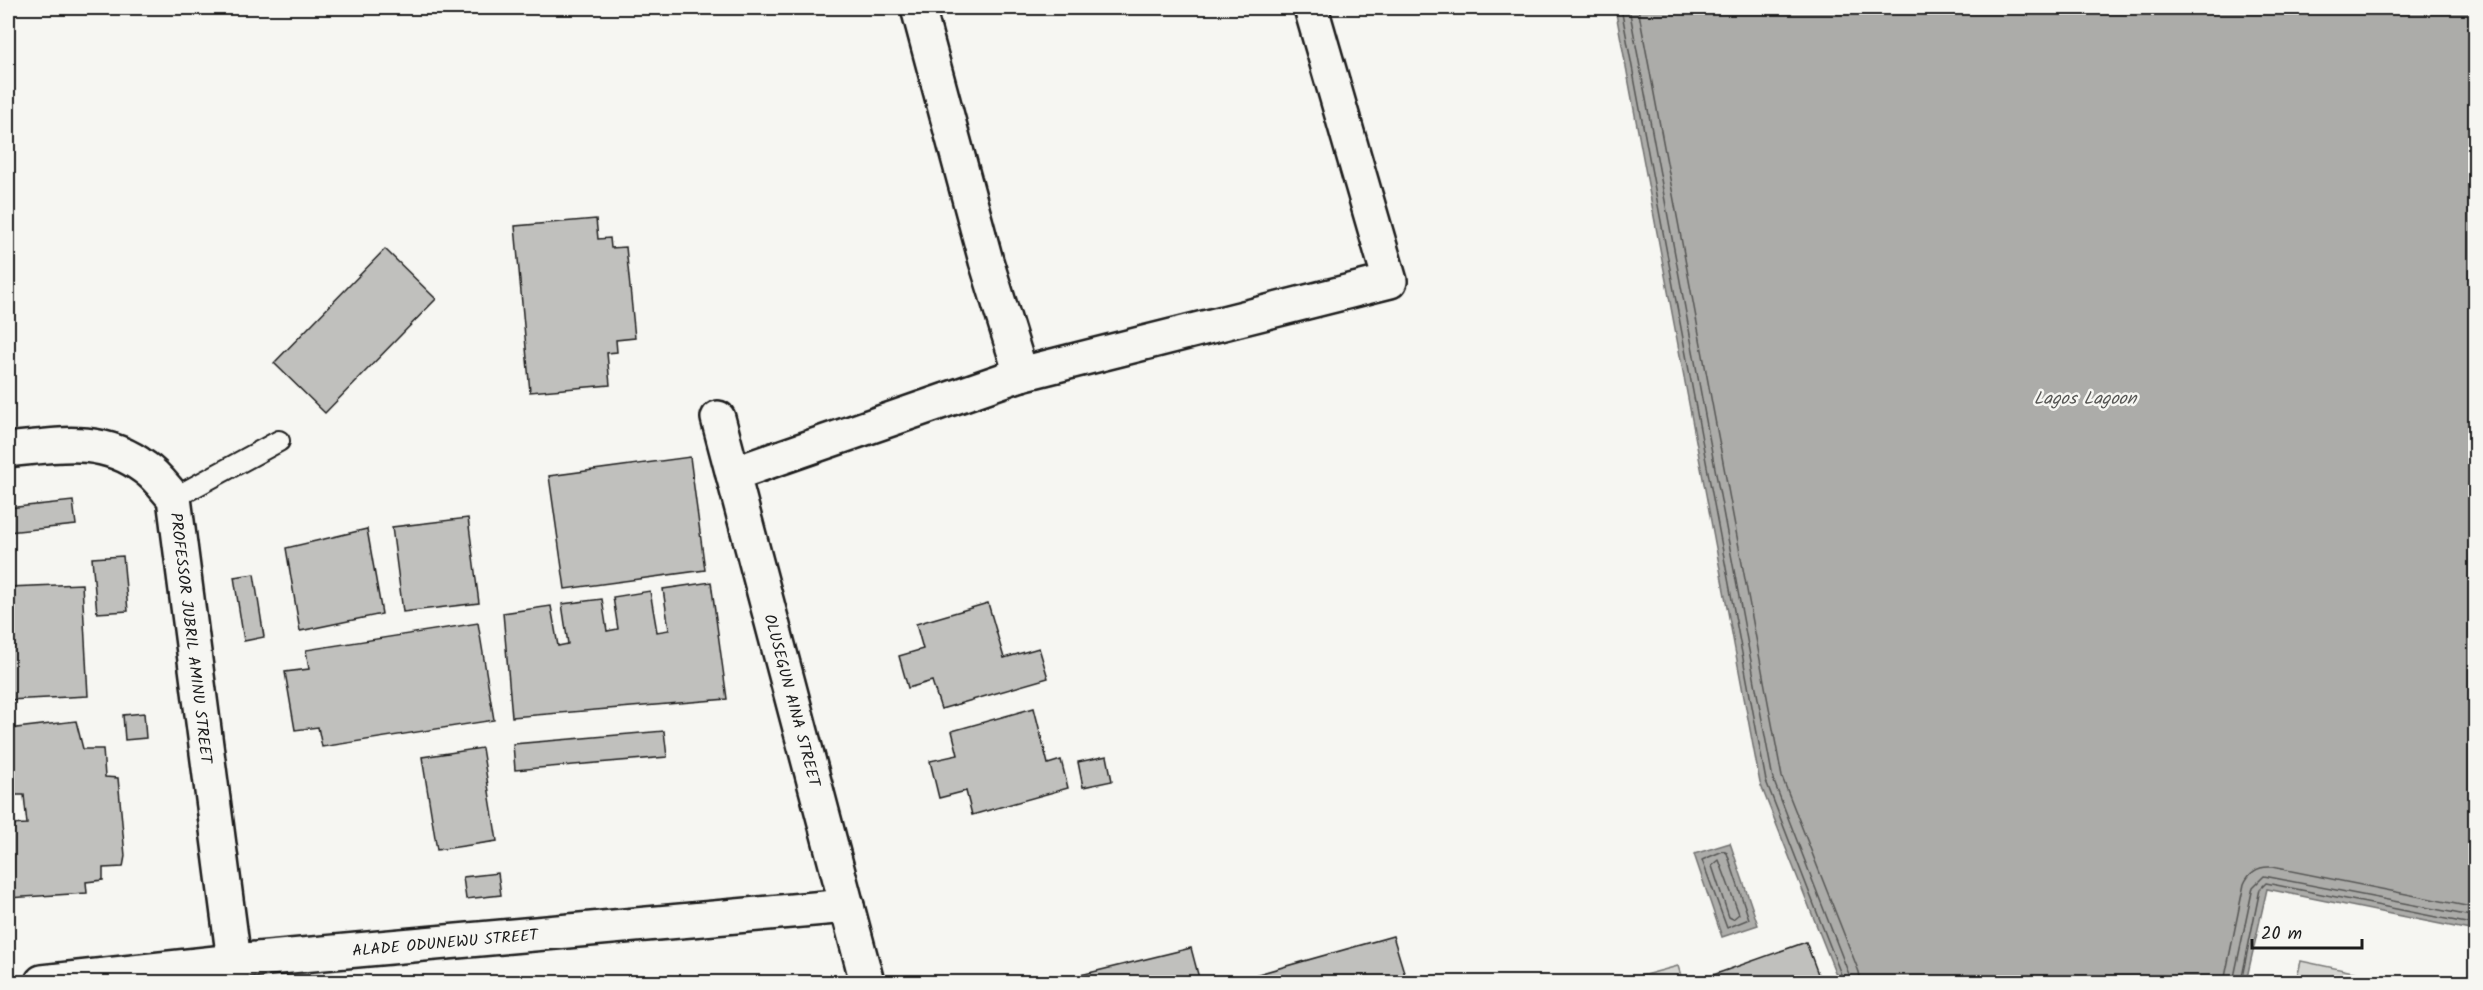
<svg xmlns="http://www.w3.org/2000/svg" width="2483" height="990" font-family="Kalam,sans-serif">
<style>
.green{fill:#d6d6d2;stroke:#797977;stroke-width:1.5}
.water{fill:#acaca9;stroke:#727271;stroke-width:1.5}
.lines{fill:none;stroke-linecap:round;stroke-linejoin:round}
.shore{stroke:#565654;stroke-width:1.5}
.building{fill:#c0c0bd;stroke:#1c1c1c;stroke-width:1.5}
.service-casing{stroke:#1c1c1c;stroke-width:24}
.minor-casing{stroke:#1c1c1c;stroke-width:38}
.service{stroke:#f6f6f2;stroke-width:20}
.minor{stroke:#f6f6f2;stroke-width:33}
.labels{text-anchor:middle;stroke-width:5;stroke-linejoin:round;paint-order:stroke}
.street-label{font-size:16px;fill:#1c1c1c;stroke:#f6f6f2}
.water-label{font-size:18px;font-style:italic;fill:#565654;stroke:#f6f6f2}
</style>
<rect width="100%" height="100%" fill="#f6f6f2"/>
<filter id="ink" filterUnits="userSpaceOnUse"><feTurbulence type="fractalNoise" baseFrequency=".0167" numOctaves="2"/><feDisplacementMap in="SourceGraphic" scale="12" xChannelSelector="R" yChannelSelector="G"/><feConvolveMatrix kernelMatrix="1 2 1 2 8 2 1 2 1" color-interpolation-filters="sRGB"/></filter>
<g filter="url(#ink)">
<g class="green">
<polygon points="2301,961 2363,974 2361,982 2296,982"/>
<polygon points="1678,966 1683,982 1619,982"/>
</g>
<g class="water">
<polygon points="1615,8 2475,8 2475,931 2267,889 2246,982 1839,982 1760,783"/>
<polygon points="1730,843 1758,925 1722,937 1694,854"/>
</g>
<g class="lines">
<g class="shore">
<polyline points="1621,8 1766,781 1844,982"/>
<polyline points="1629,8 1773,779 1852,982"/>
<polyline points="1638,8 1782,777 1859,972 1861,982"/>
<polygon points="1723,851 1727,853 1749,919 1727,928 1702,860"/>
<polygon points="1719,860 1739,914 1733,919 1729,917 1712,866"/>
<path d="M2224,982L2244,884C2249,872 2259,866 2272,867L2476,908"/>
<polyline points="2233,982 2253,887 2264,876 2476,917"/>
<polyline points="2241,982 2260,889 2266,883 2476,925"/>
</g>
</g>
<g class="building">
<polygon points="596,219 598,239 610,238 611,248 626,247 635,338 616,340 617,352 607,353 610,385 530,392 515,226"/>
<polygon points="385,249 436,299 325,413 274,363"/>
<polygon points="690,457 705,570 565,589 549,476"/>
<polygon points="73,501 76,525 8,532 8,508"/>
<polygon points="468,518 479,603 403,612 392,527"/>
<polygon points="367,529 382,614 300,631 286,548"/>
<polygon points="123,556 128,611 97,613 92,558"/>
<polygon points="254,574 264,637 244,641 234,577"/>
<polygon points="711,582 727,699 512,717 503,613 551,606 558,646 568,644 562,604 602,599 607,631 618,629 613,597 650,591 657,632 669,630 663,589"/>
<polygon points="82,584 88,696 8,700 8,587"/>
<polygon points="988,603 1004,658 1039,648 1048,678 941,709 932,681 908,688 899,656 923,649 916,624"/>
<polygon points="478,623 494,720 322,747 318,727 295,730 285,672 309,669 306,650"/>
<polygon points="1034,708 1048,764 1061,760 1068,788 972,815 966,791 939,798 930,761 958,755 952,731"/>
<polygon points="144,713 146,738 125,740 123,715"/>
<polygon points="76,721 83,749 103,749 105,777 118,778 125,856 123,867 103,868 103,880 86,882 87,893 8,898 8,825 27,824 24,795 8,795 8,729"/>
<polygon points="664,731 667,757 515,770 513,744"/>
<polygon points="482,748 497,841 437,850 422,757"/>
<polygon points="1107,756 1112,781 1083,787 1078,762"/>
<polygon points="498,873 501,895 466,899 463,877"/>
<polygon points="1393,936 1407,982 1253,982 1251,976"/>
<polygon points="1806,942 1821,982 1716,982 1713,975"/>
<polygon points="1191,948 1200,982 1052,982"/>
</g>
<g class="lines">
<g class="service-casing">
<polyline id="service" points="174,498 279,441"/>
</g>
<g class="minor-casing">
<g id="minor">
<polyline points="918,8 986,261 1021,374"/>
<polyline points="718,418 867,982"/>
<path d="M8,450C57,445 102,435 145,468C156,475 165,488 174,498L234,961"/>
<polyline points="733,474 1021,374 1390,281 1311,8"/>
<polyline points="42,982 234,961 847,906"/>
</g>
</g>
<use href="#service" class="service"/>
<use href="#minor" class="minor"/>
</g>
</g>
<g class="labels">
<g class="street-label">
<text transform="translate(192 638) rotate(83)" y="6">PROFESSOR JUBRIL AMINU STREET</text>
<text transform="translate(793 700) rotate(75)" y="6">OLUSEGUN AINA STREET</text>
<text transform="translate(445 942) rotate(-5)" y="6">ALADE ODUNEWU STREET</text>
</g>
<g class="water-label">
<text x="2085" y="404">Lagos Lagoon</text>
</g>
</g>
<rect width="2483" height="990" fill="none" stroke="#f6f6f2" stroke-width="30"/>
<rect x="15" y="15" width="2453" height="960" fill="none" stroke="#1c1c1c" stroke-width="2" filter="url(#ink)"/>
<path d="M2252 939v9h110v-9" fill="none" stroke="#1c1c1c" stroke-width="3"/>
<text x="2261" y="939" font-size="18" fill="#1c1c1c" stroke="#f6f6f2" stroke-width="4.5" paint-order="stroke">20 m</text>
</svg>
